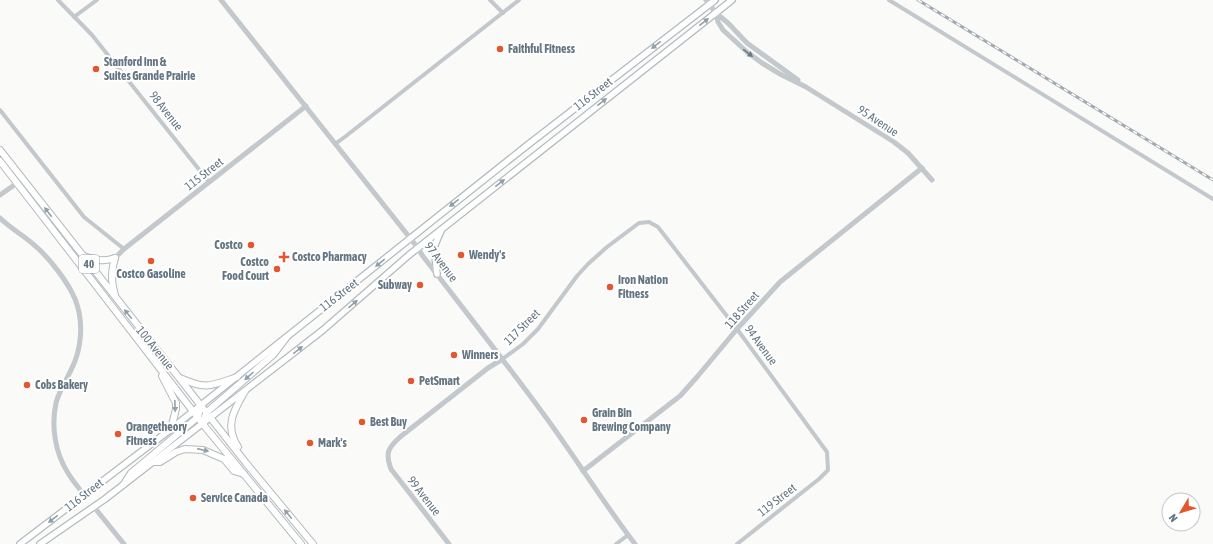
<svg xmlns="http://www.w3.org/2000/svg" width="1213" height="544" font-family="'Asap Condensed',sans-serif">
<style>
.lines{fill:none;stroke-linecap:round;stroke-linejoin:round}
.secondary-casing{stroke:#b3babf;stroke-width:8}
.primary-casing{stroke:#b5babe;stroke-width:8}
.minor{stroke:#c3c8cc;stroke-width:4}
.tertiary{stroke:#c3c8cc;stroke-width:5}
.secondary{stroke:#fff;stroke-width:5.5}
.primary{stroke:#fff;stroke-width:6}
.rail-casing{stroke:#a2aab0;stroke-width:3}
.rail{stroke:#fff;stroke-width:1.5;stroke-dasharray:4.5;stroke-linecap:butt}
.oneway{fill:#939fa8}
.oneway2{fill:#6a7a87}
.poi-dot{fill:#e4572e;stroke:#fff;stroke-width:1.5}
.labels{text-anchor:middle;stroke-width:4;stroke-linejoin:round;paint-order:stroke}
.shield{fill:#fff;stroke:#939fa8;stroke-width:1}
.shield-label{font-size:11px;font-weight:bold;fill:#657683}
.poi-label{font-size:12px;font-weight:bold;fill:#657683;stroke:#fff;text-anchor:start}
.street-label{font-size:12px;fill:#657683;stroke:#fff}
</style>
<rect width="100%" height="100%" fill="#fafaf8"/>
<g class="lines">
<g class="secondary-casing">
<g id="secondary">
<polyline points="437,274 434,247 441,231"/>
<polyline points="20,544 171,429 525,147 715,0"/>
<polyline points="40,544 105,499 323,330 409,255 732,0"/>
</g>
</g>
<g class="primary-casing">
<g id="primary">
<polyline points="0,150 246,463 313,544"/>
<polyline points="0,161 202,423 301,544"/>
<path d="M84,256C95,260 104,262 115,258"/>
<path d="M115,258C111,272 111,281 115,295"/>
<polyline points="162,376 176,403 176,409 171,429"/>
<path d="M180,378C206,390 211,386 237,377"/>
<polyline points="202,423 207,412 273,355 286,338"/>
<path d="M238,447C224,426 234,410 245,391"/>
<polyline points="154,462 160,462 176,452 185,449 203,450 224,459 234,471 244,474"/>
<polyline points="124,484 131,473 198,417 201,405"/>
</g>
</g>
<g class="minor">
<polyline points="58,0 92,35 209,182"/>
<polyline points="490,0 503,13"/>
<polyline points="889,0 1213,199"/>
<polyline points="74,17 97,0"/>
<polyline points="0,110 84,217 124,249"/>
<polyline points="335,144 346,136 519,0"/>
<polyline points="501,360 523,344 538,329 577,276 588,264 607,247 639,223 649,222 658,227 737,329 827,452 828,470 819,479 737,544"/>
<polyline points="616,544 628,535"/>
</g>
<g class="tertiary">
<path d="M221,0L418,248L422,255C462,307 503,359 542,412C574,455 602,501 635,544"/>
<polyline points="706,0 716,13 728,23 747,43 798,80"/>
<polyline points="716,13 718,22 723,30 747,52 762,63 780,74 806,87 894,142 908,153 932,180"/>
<polyline points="0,195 17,183"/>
<path d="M0,218C10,228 23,235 33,244C48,256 68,282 75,299C84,321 82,349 71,370C66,381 59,391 56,403C51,426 55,453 68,473C72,480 79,488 84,495"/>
<polyline points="115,258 124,249 306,106"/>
<polyline points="583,471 680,396 697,377 737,329 780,282 922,168"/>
<polyline points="94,507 124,544"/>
<path d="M449,544L391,469C385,453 388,448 400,437L488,368L501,360"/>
</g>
<use href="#secondary" class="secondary"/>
<use href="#primary" class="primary"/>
<g class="rail-casing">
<polyline id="rail" points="918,0 1213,180"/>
</g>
<use href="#rail" class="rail"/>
</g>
<defs><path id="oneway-solid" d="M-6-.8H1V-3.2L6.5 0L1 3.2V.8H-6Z"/></defs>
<g class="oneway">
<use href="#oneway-solid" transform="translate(704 22) rotate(-38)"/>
<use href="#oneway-solid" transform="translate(656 45) rotate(142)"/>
<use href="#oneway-solid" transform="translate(602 102) rotate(-38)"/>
<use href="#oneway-solid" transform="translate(500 183) rotate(-38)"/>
<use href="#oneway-solid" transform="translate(454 203) rotate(142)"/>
<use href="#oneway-solid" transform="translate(48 212) rotate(-128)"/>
<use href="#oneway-solid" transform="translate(380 263) rotate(141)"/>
<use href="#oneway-solid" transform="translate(353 304) rotate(-40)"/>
<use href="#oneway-solid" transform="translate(128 314) rotate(-129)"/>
<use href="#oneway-solid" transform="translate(298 350) rotate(-38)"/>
<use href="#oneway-solid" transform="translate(249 376) rotate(138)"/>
<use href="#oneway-solid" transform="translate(175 406) rotate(88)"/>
<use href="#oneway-solid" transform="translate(203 450) rotate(13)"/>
<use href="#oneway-solid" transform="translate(288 514) rotate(-129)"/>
<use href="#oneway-solid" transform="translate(53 519) rotate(142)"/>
</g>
<use class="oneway2" href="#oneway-solid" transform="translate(748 53) rotate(38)"/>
<g class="poi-dot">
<circle cx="500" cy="49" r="4"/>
<circle cx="96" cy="69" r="4"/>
<circle cx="251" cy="245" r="4"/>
<circle cx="461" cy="255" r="4"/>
<path d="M282 251h4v4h4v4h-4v4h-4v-4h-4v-4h4z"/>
<circle cx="151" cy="261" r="4"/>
<circle cx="277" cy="269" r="4"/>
<circle cx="420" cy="285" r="4"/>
<circle cx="610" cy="287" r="4"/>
<circle cx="454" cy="355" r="4"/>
<circle cx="411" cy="381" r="4"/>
<circle cx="27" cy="385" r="4"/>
<circle cx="584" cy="420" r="4"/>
<circle cx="362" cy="422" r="4"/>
<circle cx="118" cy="434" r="4"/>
<circle cx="310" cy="443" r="4"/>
<circle cx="193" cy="498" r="4"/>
</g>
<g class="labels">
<rect class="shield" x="79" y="255" width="20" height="18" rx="3"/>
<g class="shield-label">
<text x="89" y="268">40</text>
</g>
<g class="poi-label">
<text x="508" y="53">Faithful Fitness</text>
<text x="104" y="66">Stanford Inn &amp;<tspan x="104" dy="14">Suites Grande Prairie</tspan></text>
<text x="243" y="249" text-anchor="end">Costco</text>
<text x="469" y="259">Wendy's</text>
<text x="292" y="261">Costco Pharmacy</text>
<text x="269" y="266" text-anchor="end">Costco<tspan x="269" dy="14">Food Court</tspan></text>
<text x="151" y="278" text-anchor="middle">Costco Gasoline</text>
<text x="618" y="284">Iron Nation<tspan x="618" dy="14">Fitness</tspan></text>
<text x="412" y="289" text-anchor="end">Subway</text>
<text x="462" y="359">Winners</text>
<text x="419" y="385">PetSmart</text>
<text x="35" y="389">Cobs Bakery</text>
<text x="592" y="417">Grain Bin<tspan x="592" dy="14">Brewing Company</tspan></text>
<text x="370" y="426">Best Buy</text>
<text x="126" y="431">Orangetheory<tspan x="126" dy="14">Fitness</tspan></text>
<text x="318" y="447">Mark's</text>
<text x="201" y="502">Service Canada</text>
</g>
<g class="street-label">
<text transform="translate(593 94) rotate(-38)" y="4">116 Street</text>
<text transform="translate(166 111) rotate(52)" y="4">98 Avenue</text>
<text transform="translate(878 121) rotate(33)" y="4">95 Avenue</text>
<text transform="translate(204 174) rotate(-38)" y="4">115 Street</text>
<text transform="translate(441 262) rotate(53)" y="4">97 Avenue</text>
<text transform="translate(339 295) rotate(-38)" y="4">116 Street</text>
<text transform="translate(742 310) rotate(-49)" y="4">118 Street</text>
<text transform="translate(522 327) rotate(-45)" y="4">117 Street</text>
<text transform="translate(761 345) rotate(54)" y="4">94 Avenue</text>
<text transform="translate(155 348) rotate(51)" y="4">100 Avenue</text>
<text transform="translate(84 495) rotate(-38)" y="4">116 Street</text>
<text transform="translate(424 496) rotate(52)" y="4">99 Avenue</text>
<text transform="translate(777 500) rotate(-38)" y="4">119 Street</text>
</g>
</g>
<g transform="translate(1181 512) rotate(232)"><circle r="19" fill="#ffffff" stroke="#c1c8cd"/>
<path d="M0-3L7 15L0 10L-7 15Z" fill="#e4572e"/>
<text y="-6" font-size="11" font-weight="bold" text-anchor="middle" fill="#657683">N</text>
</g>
</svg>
